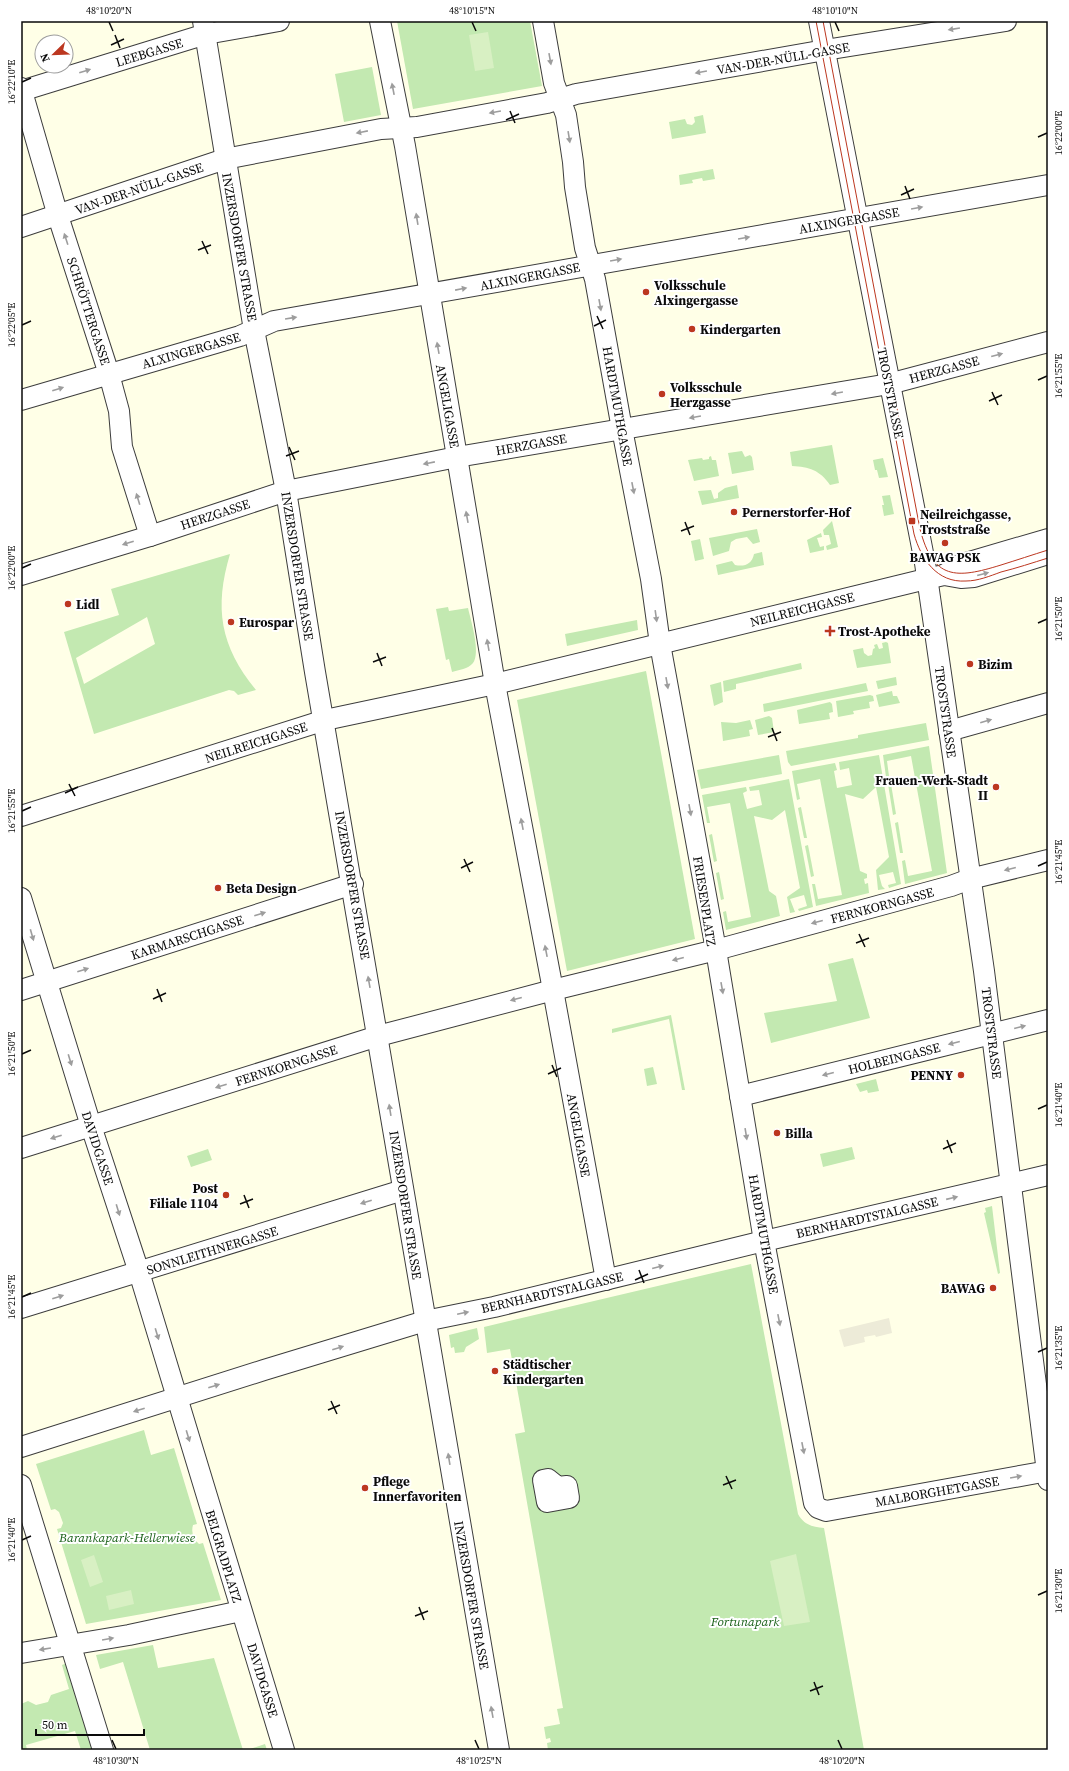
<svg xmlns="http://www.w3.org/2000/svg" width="1069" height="1771" font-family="'Source Serif 4',serif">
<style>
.green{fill:#c3e9b1;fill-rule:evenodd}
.pitch{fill:#d8f0c3}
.plaza{fill:#edebd8}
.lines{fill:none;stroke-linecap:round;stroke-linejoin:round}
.minor-casing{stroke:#3d3d3d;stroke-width:22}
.minor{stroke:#fff;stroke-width:20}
.tram{stroke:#bc3720;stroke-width:1}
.oneway{fill:#9d9d9d}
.ticks{fill:none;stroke:#0a0a0a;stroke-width:1.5}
.poi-dot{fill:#bc3720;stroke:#fff;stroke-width:1.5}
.labels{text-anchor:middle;stroke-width:4;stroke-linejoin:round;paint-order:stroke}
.street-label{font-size:13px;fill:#0a0a0a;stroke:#fff}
.poi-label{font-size:13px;font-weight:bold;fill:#0a0a0a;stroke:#fff;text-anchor:start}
.park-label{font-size:13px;font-style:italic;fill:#1b621a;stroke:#fff}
.neatline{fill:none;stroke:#0a0a0a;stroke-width:1.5}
.ticks-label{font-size:10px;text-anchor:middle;fill:#0a0a0a}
</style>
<rect width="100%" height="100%" fill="#ffffe7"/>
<g class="green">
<polygon points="397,21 530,21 542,86 413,109"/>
<polygon points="372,67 381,115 344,122 335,74"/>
<polygon points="703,115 706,133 672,139 669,122 685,119 687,124 692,125 695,122 694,117"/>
<polygon points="713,169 715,179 703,181 702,178 692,180 693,183 680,185 679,175"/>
<path d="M832,445L839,483L830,485C820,470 809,467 792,466L790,452Z"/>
<polygon points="742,451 745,457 750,455 752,457 754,470 732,474 728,453"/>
<polygon points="711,456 712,460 716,460 719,476 694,481 688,460 702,458 703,460 709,459 709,457"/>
<polygon points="883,458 888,477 879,478 877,470 875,470 873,460"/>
<polygon points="737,485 739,498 702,505 698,491 711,490 714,499 718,498 718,493 725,488"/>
<polygon points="890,495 894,514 884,516 882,505 884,505 882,496"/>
<polygon points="832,521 838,547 827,550 826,546 831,544 829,535 824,535 823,530"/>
<polygon points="757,529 760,542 753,544 747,537 736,539 731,542 729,551 713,556 709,538"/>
<polygon points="821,533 822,537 817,538 820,547 824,546 824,550 810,553 807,540"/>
<polygon points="700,539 704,559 695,561 691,541"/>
<path d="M762,552L764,565L718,575L716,565L732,561L735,565C745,567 752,564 754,554Z"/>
<path d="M230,554C214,608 220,646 256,690L238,695L234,691L229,690L94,734L64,632L119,615L111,589ZM147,617L155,644L84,684L76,658Z"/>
<path d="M448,607L449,611L468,608C471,621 481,653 473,663C468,669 459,670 452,672L449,659L446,660L436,609Z"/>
<polygon points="637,620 638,630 567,646 565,634"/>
<polygon points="886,642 888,643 891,663 857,668 853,650 863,648 864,653 868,656 872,655 873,649 875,648 874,645 877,644 879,649 883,648 882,643"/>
<polygon points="801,663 802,669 736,684 736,689 724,692 723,681"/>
<polygon points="646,671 695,939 567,971 517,700"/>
<polygon points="896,677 897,685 878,689 876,681"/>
<polygon points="721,682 723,702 714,706 710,685"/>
<polygon points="866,683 868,691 764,712 763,704"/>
<polygon points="892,691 893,696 897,696 900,703 879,707 876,695"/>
<polygon points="870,695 873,696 874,701 869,702 870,708 853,711 854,714 838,717 836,701"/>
<polygon points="830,702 832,704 833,712 829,713 830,719 799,724 797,710"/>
<polygon points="769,716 772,718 774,732 758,735 755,720"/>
<polygon points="750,720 753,729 749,730 750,736 723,741 721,722 736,723"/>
<polygon points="926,723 929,740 791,766 788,762 786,751 858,738 858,735"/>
<polygon points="929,746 947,873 905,884 902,861 905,860 908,876 932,871 911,756 887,761 889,776 886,777 883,755"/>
<polygon points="779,755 782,774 701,789 697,770"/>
<polygon points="879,755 901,884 889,888 888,885 896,883 893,872 879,875 882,886 885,889 878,890 876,870 889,857 876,787 863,799 845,794 860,871 867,874 867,878 864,879 865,884 868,883 869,893 816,906 812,884 815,884 818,899 842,895 820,779 797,784 800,799 797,800 792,771 835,763 837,770 834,771 837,788 852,785 849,768 840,770 839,762"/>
<polygon points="789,779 813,907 799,911 798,909 807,906 804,895 790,899 795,912 790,913 787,897 800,888 785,810 772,820 754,816 769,891 776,896 780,916 726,930 723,912 726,911 728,922 751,917 730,803 707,807 710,823 707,823 702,795 746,787 747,791 743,793 747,809 762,805 759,790 750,791 749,787"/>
<polygon points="888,784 891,784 896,814 893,815"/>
<polygon points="801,807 807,838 804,838 798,808"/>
<polygon points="898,822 903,853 900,853 895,823"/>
<polygon points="712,834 717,861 714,862 709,835"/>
<polygon points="808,845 814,876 811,877 805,846"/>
<polygon points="719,872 724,899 721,900 716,873"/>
<polygon points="853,958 870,1018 771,1043 764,1013 837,1001 828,964"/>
<polygon points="671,1015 685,1090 682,1090 669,1019 612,1033 612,1029"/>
<polygon points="653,1067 657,1084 647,1086 644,1069"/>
<polygon points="876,1079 879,1091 868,1093 867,1090 860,1092 856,1084"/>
<polygon points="852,1147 855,1159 823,1167 820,1154"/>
<polygon points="208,1149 212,1160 191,1167 187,1156"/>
<polygon points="992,1206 1000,1273 998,1274 984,1213 986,1212 985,1208"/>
<path d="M751,1264L798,1514C804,1525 813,1527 824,1528L864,1750H548L547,1743L551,1742L550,1738L546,1739L544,1727L560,1724L557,1709L563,1708L515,1434L525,1432L510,1349L487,1353L484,1327Z"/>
<polygon points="477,1328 479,1339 466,1347 464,1352 455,1353 454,1347 451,1348 449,1335"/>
<path d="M144,1430L151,1455L174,1448L197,1524L193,1525C191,1532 193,1539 199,1544L203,1543L221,1600L86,1624L57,1529L61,1528L63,1523L59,1512L55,1509L51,1510L36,1464Z"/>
<polygon points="153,1645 158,1668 214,1658 243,1750 150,1750 123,1662 100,1669 96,1655"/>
<polygon points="67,1663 93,1750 81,1750 75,1731 26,1745 27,1750 21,1750 21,1704 28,1701 36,1705 48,1702 51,1695 69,1689 62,1665"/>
<polygon points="265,1744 267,1750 247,1750"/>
</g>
<g class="pitch">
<polygon points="488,32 494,68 475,71 469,35"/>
<polygon points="796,1554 810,1622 784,1626 770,1561"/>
<polygon points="94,1555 103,1582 90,1587 81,1560"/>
<polygon points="131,1590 134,1604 109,1610 106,1596"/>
</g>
<polygon class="plaza" points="889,1318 892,1333 876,1337 875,1335 864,1337 865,1342 844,1347 839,1330"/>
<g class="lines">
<g class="minor-casing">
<g id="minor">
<polyline points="203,21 254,330 286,491 315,672 499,1750"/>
<polyline points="380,21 405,146 495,684 553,990 606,1280"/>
<polyline points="543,21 554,83 566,115 573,162 575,187 585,248 595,279 622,429 651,579 660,644 716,950 764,1241 814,1503 818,1508 826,1511 1048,1471"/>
<polyline points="819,21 925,563 984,971 1048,1480"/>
<polyline points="21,88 58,216 109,374 119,411 122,447 150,536"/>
<polyline points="21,91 206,34 279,21"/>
<polyline points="21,227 225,159 381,129 417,127 547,103 576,94 825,50 1006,21"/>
<polyline points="21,400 240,336 274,321 1048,185"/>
<polyline points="21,575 150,536 286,491 457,457 889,384 1048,342"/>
<polyline points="944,575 959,565 1048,539"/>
<polyline points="949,731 1048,703"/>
<polyline points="21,816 325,720 495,684 926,579 944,575 961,578 974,577 1048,554"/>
<polyline points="21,898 91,1126 139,1272 284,1750"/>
<polyline points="21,990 353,884"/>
<polyline points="740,1096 1048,1020"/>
<polyline points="21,1148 378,1036 553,990 716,950 951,886 970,879 1048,860"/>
<polyline points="21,1308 403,1190"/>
<polyline points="21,1447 264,1370 425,1321 494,1307 764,1241 1048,1175"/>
<polygon points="548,1479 558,1487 567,1486 569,1498 547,1502 543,1480"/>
<polyline points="21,1485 103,1750"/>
<polyline points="21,1653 129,1635 241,1611"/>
</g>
</g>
<use href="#minor" class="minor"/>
<g class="tram">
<path d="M816,21L914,534C921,559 937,583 966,581C978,581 990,576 1001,572C1017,568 1032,563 1048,558"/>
<path d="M823,21L920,529C933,580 956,579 1001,565C1017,560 1032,555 1048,550"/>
</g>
</g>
<defs><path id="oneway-solid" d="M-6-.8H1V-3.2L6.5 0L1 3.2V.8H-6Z"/></defs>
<g class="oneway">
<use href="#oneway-solid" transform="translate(954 29) rotate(171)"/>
<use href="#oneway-solid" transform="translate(550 59) rotate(80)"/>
<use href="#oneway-solid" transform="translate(85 71) rotate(-17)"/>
<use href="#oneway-solid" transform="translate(701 72) rotate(170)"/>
<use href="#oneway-solid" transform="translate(393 89) rotate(-101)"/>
<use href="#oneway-solid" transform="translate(495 112) rotate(170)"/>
<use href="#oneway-solid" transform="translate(362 132) rotate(169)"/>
<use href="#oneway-solid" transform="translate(569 137) rotate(81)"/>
<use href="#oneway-solid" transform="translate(917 208) rotate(-10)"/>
<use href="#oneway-solid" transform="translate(417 219) rotate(-99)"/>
<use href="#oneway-solid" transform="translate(744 238) rotate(-10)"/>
<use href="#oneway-solid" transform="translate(66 239) rotate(-108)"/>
<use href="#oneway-solid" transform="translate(616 260) rotate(-10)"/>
<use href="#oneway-solid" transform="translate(461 289) rotate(-11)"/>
<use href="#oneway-solid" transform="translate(600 305) rotate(80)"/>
<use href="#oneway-solid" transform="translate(291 318) rotate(-9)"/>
<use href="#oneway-solid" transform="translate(438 348) rotate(-100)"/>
<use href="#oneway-solid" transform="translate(997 355) rotate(-15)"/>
<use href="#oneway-solid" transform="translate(58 389) rotate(-17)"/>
<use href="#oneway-solid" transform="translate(837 393) rotate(170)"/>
<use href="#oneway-solid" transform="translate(695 417) rotate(170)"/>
<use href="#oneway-solid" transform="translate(429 463) rotate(169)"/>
<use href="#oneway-solid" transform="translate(633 488) rotate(79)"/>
<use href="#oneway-solid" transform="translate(138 499) rotate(-107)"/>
<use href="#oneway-solid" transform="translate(467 517) rotate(-100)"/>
<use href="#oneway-solid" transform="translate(128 543) rotate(163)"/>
<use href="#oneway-solid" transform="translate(983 574) rotate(-15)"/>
<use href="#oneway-solid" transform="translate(656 616) rotate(82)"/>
<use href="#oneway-solid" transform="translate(488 645) rotate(-100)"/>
<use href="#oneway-solid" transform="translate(667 683) rotate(80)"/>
<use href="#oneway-solid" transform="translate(986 721) rotate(-16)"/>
<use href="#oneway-solid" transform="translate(690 810) rotate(80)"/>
<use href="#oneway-solid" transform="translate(522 824) rotate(-101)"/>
<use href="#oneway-solid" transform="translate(1010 869) rotate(166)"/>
<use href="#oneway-solid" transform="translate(260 914) rotate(-18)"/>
<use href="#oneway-solid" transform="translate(817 922) rotate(165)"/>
<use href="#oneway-solid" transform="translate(32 935) rotate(74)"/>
<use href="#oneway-solid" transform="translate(546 951) rotate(-101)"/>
<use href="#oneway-solid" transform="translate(678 959) rotate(166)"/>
<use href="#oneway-solid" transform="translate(83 970) rotate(-18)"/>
<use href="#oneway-solid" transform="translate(369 982) rotate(-100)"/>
<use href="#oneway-solid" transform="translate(722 988) rotate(80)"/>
<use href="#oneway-solid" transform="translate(516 999) rotate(165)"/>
<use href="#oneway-solid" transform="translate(1020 1027) rotate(-14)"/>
<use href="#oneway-solid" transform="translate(954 1043) rotate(166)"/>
<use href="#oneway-solid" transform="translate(70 1060) rotate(73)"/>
<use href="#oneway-solid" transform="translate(828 1074) rotate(166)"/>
<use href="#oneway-solid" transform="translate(221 1086) rotate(162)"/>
<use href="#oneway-solid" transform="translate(390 1110) rotate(-99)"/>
<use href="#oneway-solid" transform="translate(746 1134) rotate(81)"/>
<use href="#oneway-solid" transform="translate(56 1137) rotate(162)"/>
<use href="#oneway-solid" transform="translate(952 1198) rotate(-13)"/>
<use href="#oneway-solid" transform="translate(366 1202) rotate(163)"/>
<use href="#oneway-solid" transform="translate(118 1210) rotate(73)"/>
<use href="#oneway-solid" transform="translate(658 1267) rotate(-14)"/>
<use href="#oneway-solid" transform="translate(58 1297) rotate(-17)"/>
<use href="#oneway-solid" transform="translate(463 1313) rotate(-12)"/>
<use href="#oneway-solid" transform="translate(779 1320) rotate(79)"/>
<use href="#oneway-solid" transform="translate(157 1334) rotate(73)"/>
<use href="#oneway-solid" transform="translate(338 1348) rotate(-17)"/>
<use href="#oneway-solid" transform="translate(214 1386) rotate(-18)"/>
<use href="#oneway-solid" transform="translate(139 1410) rotate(162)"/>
<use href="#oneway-solid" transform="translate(188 1436) rotate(73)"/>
<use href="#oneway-solid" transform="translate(803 1448) rotate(79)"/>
<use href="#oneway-solid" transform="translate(449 1459) rotate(-99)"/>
<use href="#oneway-solid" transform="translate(1016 1477) rotate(-10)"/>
<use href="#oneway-solid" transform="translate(108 1639) rotate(-10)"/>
<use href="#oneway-solid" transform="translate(45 1649) rotate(171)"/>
<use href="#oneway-solid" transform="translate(492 1712) rotate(-100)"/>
</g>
<path class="ticks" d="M109,22L113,31M472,22L476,31M835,22L839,31M115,35L120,48M111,45L124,39M22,82L31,78M510,111L515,123M506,120L519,114M1038,137L1047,133M905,186L910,199M901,195L914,189M202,241L208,254M198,250L211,245M597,316L603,329M22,325L31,321M594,326L606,320M1038,380L1047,376M992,392L998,405M989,401L1002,395M289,447L295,460M286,456L299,451M685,522L690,535M681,531L694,526M22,568L31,564M1038,623L1047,619M377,653L382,666M373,662L386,657M772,728L777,741M768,737L781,732M69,784L75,796M65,793L78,787M22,811L31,807M464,859L470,872M1038,866L1047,862M461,868L473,862M859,934L865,947M856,943L869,938M157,989L162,1002M153,999L166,993M22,1054L31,1050M552,1065L557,1077M548,1074L561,1068M1038,1109L1047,1105M947,1140L952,1153M943,1149L956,1143M244,1195L249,1208M240,1204L253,1199M639,1270L644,1283M635,1280L648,1274M22,1297L31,1293M1038,1352L1047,1348M331,1401L337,1414M328,1410L340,1405M726,1476L732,1489M723,1485L736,1480M22,1540L31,1536M1038,1595L1047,1591M419,1607L424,1620M415,1616L428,1611M814,1682L819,1695M810,1691L823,1686M112,1740L116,1749M475,1740L479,1749M838,1740L842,1749"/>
<g class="poi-dot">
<circle cx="646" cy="292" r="4"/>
<circle cx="692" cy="329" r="4"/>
<circle cx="662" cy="394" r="4"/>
<circle cx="734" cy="512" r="4"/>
<rect x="908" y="517" width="8" height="8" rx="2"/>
<circle cx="945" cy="543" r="4"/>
<circle cx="68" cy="604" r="4"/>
<circle cx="231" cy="622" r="4"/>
<path d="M828 625h4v4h4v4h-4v4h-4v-4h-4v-4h4z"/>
<circle cx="970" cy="664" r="4"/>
<circle cx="996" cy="787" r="4"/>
<circle cx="218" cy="888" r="4"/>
<circle cx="961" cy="1075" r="4"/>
<circle cx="777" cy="1133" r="4"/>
<circle cx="226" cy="1195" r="4"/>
<circle cx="993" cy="1288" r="4"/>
<circle cx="495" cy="1371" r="4"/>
<circle cx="365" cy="1488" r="4"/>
</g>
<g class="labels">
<g class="street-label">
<text transform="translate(149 52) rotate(-17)" y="5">LEEBGASSE</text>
<text transform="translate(783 58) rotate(-10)" y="5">VAN-DER-NÜLL-GASSE</text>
<text transform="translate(139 188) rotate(-19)" y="5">VAN-DER-NÜLL-GASSE</text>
<text transform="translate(849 220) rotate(-10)" y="5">ALXINGERGASSE</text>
<text transform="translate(240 247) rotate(80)" y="5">INZERSDORFER STRASSE</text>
<text transform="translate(530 276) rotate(-11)" y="5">ALXINGERGASSE</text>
<text transform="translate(89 311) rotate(72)" y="5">SCHRÖTTERGASSE</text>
<text transform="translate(191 350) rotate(-16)" y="5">ALXINGERGASSE</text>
<text transform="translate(944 369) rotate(-15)" y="5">HERZGASSE</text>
<text transform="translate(891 393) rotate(79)" y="5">TROSTSTRASSE</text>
<text transform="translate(448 406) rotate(80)" y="5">ANGELIGASSE</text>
<text transform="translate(618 406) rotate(80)" y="5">HARDTMUTHGASSE</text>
<text transform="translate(531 444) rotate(-10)" y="5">HERZGASSE</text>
<text transform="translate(215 514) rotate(-18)" y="5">HERZGASSE</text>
<text transform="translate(298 566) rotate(81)" y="5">INZERSDORFER STRASSE</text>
<text transform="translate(802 609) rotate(-14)" y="5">NEILREICHGASSE</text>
<text transform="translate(946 712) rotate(82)" y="5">TROSTSTRASSE</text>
<text transform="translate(256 742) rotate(-18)" y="5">NEILREICHGASSE</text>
<text transform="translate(353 885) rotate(80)" y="5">INZERSDORFER STRASSE</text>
<text transform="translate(705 901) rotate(81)" y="5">FRIESENPLATZ</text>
<text transform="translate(882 905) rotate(-15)" y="5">FERNKORNGASSE</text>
<text transform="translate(187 937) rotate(-18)" y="5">KARMARSCHGASSE</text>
<text transform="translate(992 1033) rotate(83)" y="5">TROSTSTRASSE</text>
<text transform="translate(894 1058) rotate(-14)" y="5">HOLBEINGASSE</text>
<text transform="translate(286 1065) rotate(-18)" y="5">FERNKORNGASSE</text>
<text transform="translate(579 1135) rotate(80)" y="5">ANGELIGASSE</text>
<text transform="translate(98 1148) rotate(72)" y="5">DAVIDGASSE</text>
<text transform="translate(406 1205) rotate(81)" y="5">INZERSDORFER STRASSE</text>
<text transform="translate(867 1217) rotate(-13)" y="5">BERNHARDTSTALGASSE</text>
<text transform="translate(764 1234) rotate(80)" y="5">HARDTMUTHGASSE</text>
<text transform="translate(212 1250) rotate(-17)" y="5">SONNLEITHNERGASSE</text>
<text transform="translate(552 1292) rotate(-13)" y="5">BERNHARDTSTALGASSE</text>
<text transform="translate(937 1491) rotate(-10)" y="5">MALBORGHETGASSE</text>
<text transform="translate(224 1556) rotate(73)" y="5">BELGRADPLATZ</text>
<text transform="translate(472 1595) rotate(80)" y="5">INZERSDORFER STRASSE</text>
<text transform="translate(263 1680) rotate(73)" y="5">DAVIDGASSE</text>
</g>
<g class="poi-label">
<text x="654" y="290">Volksschule<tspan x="654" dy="15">Alxingergasse</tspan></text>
<text x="700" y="334">Kindergarten</text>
<text x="670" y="392">Volksschule<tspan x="670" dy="15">Herzgasse</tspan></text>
<text x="742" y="517">Pernerstorfer-Hof</text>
<text x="920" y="519">Neilreichgasse,<tspan x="920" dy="15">Troststraße</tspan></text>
<text x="945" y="562" text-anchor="middle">BAWAG PSK</text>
<text x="76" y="609">Lidl</text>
<text x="239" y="627">Eurospar</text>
<text x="838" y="636">Trost-Apotheke</text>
<text x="978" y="669">Bizim</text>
<text x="988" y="785" text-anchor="end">Frauen-Werk-Stadt<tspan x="988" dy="15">II</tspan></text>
<text x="226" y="893">Beta Design</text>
<text x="953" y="1080" text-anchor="end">PENNY</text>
<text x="785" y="1138">Billa</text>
<text x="218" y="1193" text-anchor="end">Post<tspan x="218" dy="15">Filiale 1104</tspan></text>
<text x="985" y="1293" text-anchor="end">BAWAG</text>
<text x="503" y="1369">Städtischer<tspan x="503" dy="15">Kindergarten</tspan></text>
<text x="373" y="1486">Pflege<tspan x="373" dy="15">Innerfavoriten</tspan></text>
</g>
<g class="park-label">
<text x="127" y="1542">Barankapark-Hellerwiese</text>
<text x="745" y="1626">Fortunapark</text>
</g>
</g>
<rect width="1069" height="1771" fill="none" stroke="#ffffff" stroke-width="44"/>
<g transform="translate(54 54) rotate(247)"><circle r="19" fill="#ffffff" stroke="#9d9d9d"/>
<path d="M0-3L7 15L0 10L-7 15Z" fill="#bc3720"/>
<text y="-6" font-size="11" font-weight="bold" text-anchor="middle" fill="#0a0a0a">N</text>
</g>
<path d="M36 1729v6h108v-6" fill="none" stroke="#0a0a0a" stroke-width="2"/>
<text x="42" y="1729" font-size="12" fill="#0a0a0a" stroke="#ffffff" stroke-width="3" paint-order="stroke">50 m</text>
<rect x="22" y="22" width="1025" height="1727" class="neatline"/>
<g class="ticks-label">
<text x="109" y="14">48°10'20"N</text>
<text x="472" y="14">48°10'15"N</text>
<text x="835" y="14">48°10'10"N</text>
<text transform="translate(11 82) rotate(-90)" y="4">16°22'10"E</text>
<text transform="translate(1058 133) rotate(-90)" y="4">16°22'00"E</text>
<text transform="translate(11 325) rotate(-90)" y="4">16°22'05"E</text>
<text transform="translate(1058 376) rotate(-90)" y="4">16°21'55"E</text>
<text transform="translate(11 568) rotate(-90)" y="4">16°22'00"E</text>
<text transform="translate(1058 619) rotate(-90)" y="4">16°21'50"E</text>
<text transform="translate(11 811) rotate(-90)" y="4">16°21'55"E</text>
<text transform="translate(1058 862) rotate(-90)" y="4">16°21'45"E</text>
<text transform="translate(11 1054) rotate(-90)" y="4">16°21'50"E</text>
<text transform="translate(1058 1105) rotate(-90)" y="4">16°21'40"E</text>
<text transform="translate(11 1297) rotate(-90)" y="4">16°21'45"E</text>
<text transform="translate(1058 1348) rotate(-90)" y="4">16°21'35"E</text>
<text transform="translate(11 1540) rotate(-90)" y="4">16°21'40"E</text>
<text transform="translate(1058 1591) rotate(-90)" y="4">16°21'30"E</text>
<text x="116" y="1764">48°10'30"N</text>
<text x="479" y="1764">48°10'25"N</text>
<text x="842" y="1764">48°10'20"N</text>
</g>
</svg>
